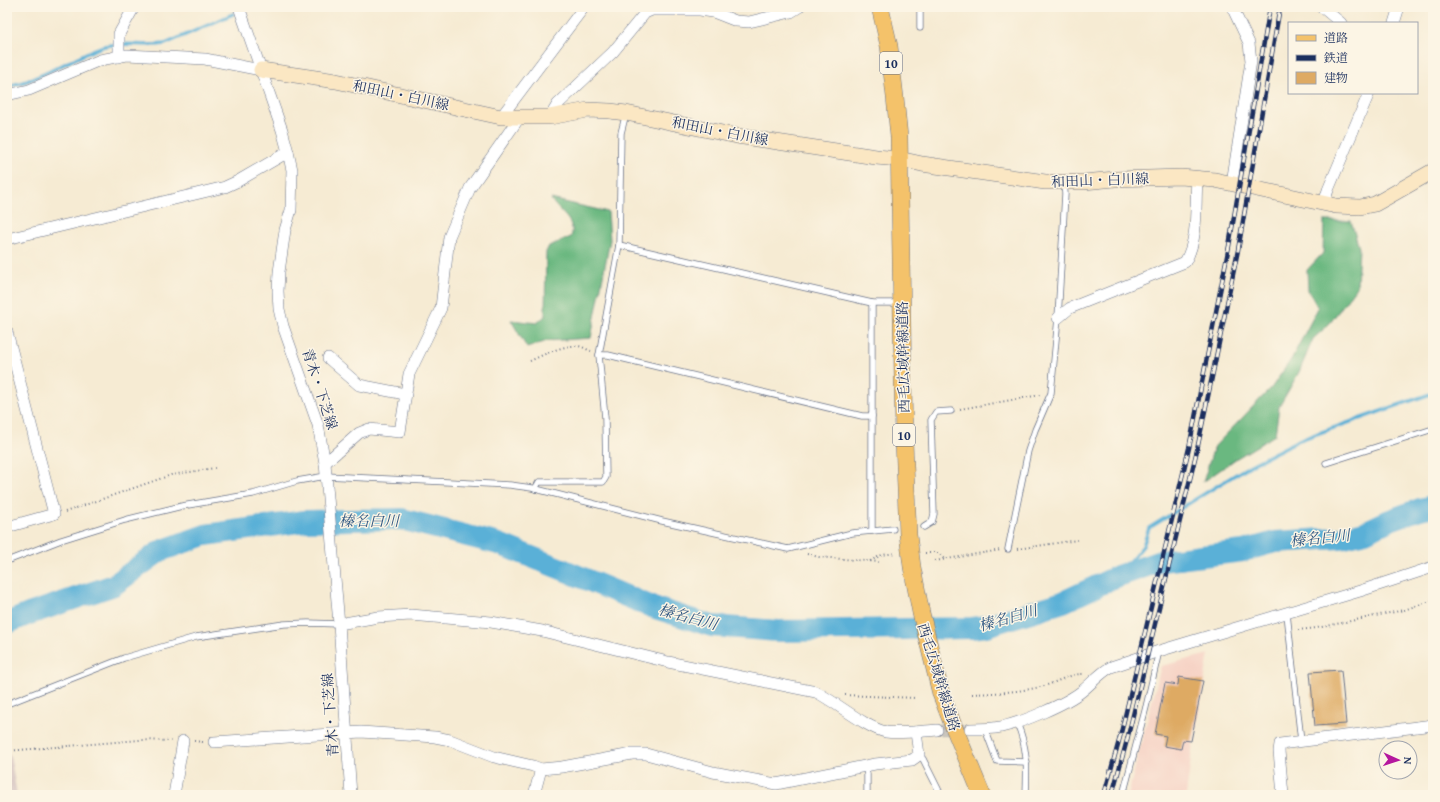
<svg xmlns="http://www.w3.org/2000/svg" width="1440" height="802" font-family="'Gentium Book Plus','Noto Serif JP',serif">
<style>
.built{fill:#f6d2c4}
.industrial{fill:#d1bfbe}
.forest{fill:#6bb880;stroke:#43746f}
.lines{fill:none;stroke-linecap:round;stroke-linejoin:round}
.stream{stroke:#5ab0d7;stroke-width:3.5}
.river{stroke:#5ab0d7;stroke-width:22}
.building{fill:#deaa63}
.street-tunnel{stroke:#cac5bc;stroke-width:11;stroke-dasharray:11 5.5;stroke-linecap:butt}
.lane-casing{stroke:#687187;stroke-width:7}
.street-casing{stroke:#687187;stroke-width:12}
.secondary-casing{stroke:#687187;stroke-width:16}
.primary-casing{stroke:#687187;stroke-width:18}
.path{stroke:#687187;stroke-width:2;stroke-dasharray:1 3;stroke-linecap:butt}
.lane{stroke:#fff;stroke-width:5.5}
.street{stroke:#fff;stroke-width:11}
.secondary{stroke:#fbe7c3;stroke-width:15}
.primary{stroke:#f4c26a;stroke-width:17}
.rail-casing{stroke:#1b2f5e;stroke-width:4.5}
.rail{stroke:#fcf5e5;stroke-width:3;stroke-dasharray:9;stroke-linecap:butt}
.labels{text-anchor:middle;stroke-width:3;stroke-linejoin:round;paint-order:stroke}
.shield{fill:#fcf5e5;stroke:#5e6a86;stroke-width:1}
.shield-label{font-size:13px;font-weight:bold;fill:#1b2f5e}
.street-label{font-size:14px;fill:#1b2f5e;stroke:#fcf5e5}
.water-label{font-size:15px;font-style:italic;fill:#2e5682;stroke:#fcf5e5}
</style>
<rect width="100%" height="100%" fill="#fcf5e5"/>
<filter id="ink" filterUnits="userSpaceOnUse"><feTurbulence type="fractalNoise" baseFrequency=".025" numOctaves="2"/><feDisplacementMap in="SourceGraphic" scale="8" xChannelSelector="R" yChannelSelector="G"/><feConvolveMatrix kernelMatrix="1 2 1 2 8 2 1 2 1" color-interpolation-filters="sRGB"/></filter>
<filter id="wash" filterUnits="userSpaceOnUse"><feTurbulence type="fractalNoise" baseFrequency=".012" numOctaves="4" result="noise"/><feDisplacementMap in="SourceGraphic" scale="16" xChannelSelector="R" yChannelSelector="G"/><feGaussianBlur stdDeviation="0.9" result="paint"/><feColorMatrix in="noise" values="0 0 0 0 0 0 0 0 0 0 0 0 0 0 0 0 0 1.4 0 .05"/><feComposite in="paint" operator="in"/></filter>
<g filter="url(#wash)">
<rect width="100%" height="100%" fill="#f6ebd3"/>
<polygon class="built" points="1209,654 1192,750 1186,795 1128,795 1161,666"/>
<polygon class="industrial" points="7,755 10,755 17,795 7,795"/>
<g class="forest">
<path d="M551,199L608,212L610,240L591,338L547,341L527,348L511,320L537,323L545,316L546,252L549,246L571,237C577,221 559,213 551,199Z"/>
<polygon points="1324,221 1351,221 1359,248 1357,286 1330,323 1313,339 1299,372 1279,407 1275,435 1237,458 1203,482 1214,447 1272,387 1292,358 1318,308 1308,290 1307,270 1323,253"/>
</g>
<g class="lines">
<g class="stream">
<polyline points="245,8 249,7"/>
<path d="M7,86C41,80 69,59 101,47C118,41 146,47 165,44L233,14"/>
<polyline points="1118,576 1143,546 1149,528 1251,465 1299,440 1433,393"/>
</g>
<polyline class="river" points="7,623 29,614 114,585 160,551 205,535 305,521 401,519 499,544 564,570 652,607 712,626 778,631 972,628 986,626 1063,602 1118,576 1161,561 1243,551 1275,542 1340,538 1365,532 1390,520 1420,509 1433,506"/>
</g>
<g id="blocks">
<g class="building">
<polygon points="1341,670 1346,724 1315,726 1310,672"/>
<polygon points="1179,677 1203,681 1191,741 1183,740 1181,749 1164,746 1166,736 1155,734 1165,683 1178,685"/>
</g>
</g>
</g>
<g filter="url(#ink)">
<use href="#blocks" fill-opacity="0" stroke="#687187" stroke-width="1"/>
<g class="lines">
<polyline class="street-tunnel" points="937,730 970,729"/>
<g class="lane-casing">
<g id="lane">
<polyline points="920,28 920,7"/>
<polyline points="626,113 621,133 619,245 599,355 608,355 862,416 872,416"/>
<polyline points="619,245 872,303 900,303"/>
<polyline points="872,303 872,531"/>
<polyline points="1326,463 1433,429"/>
<polyline points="535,489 539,482 603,482 606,477 605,418 599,355"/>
<polyline points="924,527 932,522 934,514 931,420 936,412 951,411"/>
<polyline points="1008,549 1028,451 1035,430 1051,393 1058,318 1065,194 1064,182"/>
<polyline points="7,561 61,540 125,520 182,506 253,494 297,481 326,476 510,485 532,488 662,521 788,549 852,533 893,529"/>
<polyline points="1287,614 1301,741"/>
<polyline points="7,704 124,658 196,637 284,624 308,623 339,624"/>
<path d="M1017,723C1028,749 1027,767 1026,795"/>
<polyline points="985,729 997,761 1027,762"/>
<polyline points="919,755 923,759 941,795"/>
<polyline points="865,766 867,774 867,795"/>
<polyline points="1123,795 1146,707 1159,651"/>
</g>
</g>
<g class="street-casing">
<g id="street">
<polyline points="239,7 282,130 288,152 292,170 291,210 285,230 279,272 278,291 279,309 283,326 318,425 325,463 339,624 351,795"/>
<polyline points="1232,7 1249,43 1251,61 1232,183"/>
<polyline points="1322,7 1341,23"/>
<polyline points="1394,23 1399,7"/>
<polyline points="119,57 119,34 134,7"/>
<polyline points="7,95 29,90 100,60 127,55 205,59 261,70"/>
<polyline points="501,117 581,11 582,7"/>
<polyline points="550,117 558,104 613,52 645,13 652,10 700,10 713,12 736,21 749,22 791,12 799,7"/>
<polyline points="1324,203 1328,190 1369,93"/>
<polyline points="7,239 225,187 238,181 288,152"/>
<path d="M1058,318L1070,308L1185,262C1199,238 1195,206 1197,179"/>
<polyline points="7,332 54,514 7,527"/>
<polyline points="328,358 359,385 405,394"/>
<polyline points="325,463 359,433 369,429 400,432 409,374 441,308 449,237 470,188 519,118"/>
<path d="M339,624L378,617L411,615L491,622L542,631L668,662L816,692C836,702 866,728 886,732C900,734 922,731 937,730"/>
<path d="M970,729C980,729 991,729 1001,727C1021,723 1066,704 1082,691C1092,683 1100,673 1111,667L1159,651L1360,591L1433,567"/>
<polyline points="214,742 361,732 435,737 450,740 494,757 533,766 541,769 562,767 632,754 646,754 713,772 776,784 875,764 912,760 919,755 916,732"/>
<polyline points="174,795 183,741"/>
<polyline points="534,795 541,769"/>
<polyline points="1283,795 1279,751 1280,744 1433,725"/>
</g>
</g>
<g class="secondary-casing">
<polyline id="secondary" points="261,70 336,81 501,117 550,117 588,110 610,111 626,113 737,136 876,157 899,159 922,164 1045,182 1084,182 1115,179 1181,177 1215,180 1336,206 1360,207 1375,204 1384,199 1433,171"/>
</g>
<g class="primary-casing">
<polyline id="primary" points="880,7 889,46 895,97 899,137 904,442 908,535 912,567 921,613 941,694 953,725 982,795"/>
</g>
<g class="path">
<path d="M530,361C543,355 568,342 582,347C585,348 588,350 591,351"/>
<polyline points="960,409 1040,395"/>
<polyline points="65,512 171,475 215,468"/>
<polyline points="1017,549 1077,540"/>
<polyline points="925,553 939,553 945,560"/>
<polyline points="807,554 819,557 879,562"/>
<polyline points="870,561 882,555 896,553"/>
<polyline points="935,561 1001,550"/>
<polyline points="1298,630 1317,628 1404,610 1433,600"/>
<path d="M972,694C995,693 1018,692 1040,687C1055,684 1069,673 1085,674"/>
<polyline points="845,695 916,698"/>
<polyline points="194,741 203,742"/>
<polyline points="7,751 140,740 171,741"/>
</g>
<use href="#lane" class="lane"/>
<use href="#street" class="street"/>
<use href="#secondary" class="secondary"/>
<use href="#primary" class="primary"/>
<g class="rail-casing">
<g id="rail">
<polyline points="1104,795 1120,737 1189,448 1229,246 1270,7"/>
<polyline points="1112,795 1127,740 1197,450 1238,250 1280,7"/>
</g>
</g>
<use href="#rail" class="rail"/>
</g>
</g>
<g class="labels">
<g class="shield">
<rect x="880" y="52" width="22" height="22" rx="3"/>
<rect x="893" y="424" width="22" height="22" rx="3"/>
</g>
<g class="shield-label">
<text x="891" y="68">10</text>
<text x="904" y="440">10</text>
</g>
<g class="street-label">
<text transform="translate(401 95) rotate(12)" y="5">和田山・白川線</text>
<text transform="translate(720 131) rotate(11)" y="5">和田山・白川線</text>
<text transform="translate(1100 180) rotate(-2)" y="5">和田山・白川線</text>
<text transform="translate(903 357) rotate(-91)" y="5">西毛広域幹線道路</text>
<text transform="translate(320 389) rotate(72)" y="5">青木・下芝線</text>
<text transform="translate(939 677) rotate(73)" y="5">西毛広域幹線道路</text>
<text transform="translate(330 715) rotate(-94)" y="5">青木・下芝線</text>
</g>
<g class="water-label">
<text x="369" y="526">榛名白川</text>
<text transform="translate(1320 538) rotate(-6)" y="5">榛名白川</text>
<text transform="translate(688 617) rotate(15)" y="5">榛名白川</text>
<text transform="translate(1008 618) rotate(-16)" y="5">榛名白川</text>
</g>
</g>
<rect width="1440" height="802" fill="none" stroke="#fcf5e5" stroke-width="24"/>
<rect x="1288" y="22" width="130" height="72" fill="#fcf5e5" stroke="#a2a6af"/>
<rect x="1296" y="35" width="20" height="6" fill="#f4c26a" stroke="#a2a6af"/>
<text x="1324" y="42" font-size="12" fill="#1b2f5e">道路</text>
<rect x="1296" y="55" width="20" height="6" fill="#1b2f5e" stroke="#a2a6af"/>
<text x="1324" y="62" font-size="12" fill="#1b2f5e">鉄道</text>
<rect x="1296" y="72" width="20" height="12" fill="#deaa63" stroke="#a2a6af"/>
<text x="1324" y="82" font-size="12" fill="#1b2f5e">建物</text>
<g transform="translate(1398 760) rotate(93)"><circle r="19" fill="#fcf5e5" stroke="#a2a6af"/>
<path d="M0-3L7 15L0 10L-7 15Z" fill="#b5179e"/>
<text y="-6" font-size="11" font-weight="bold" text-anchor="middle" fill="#1b2f5e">N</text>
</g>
</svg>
